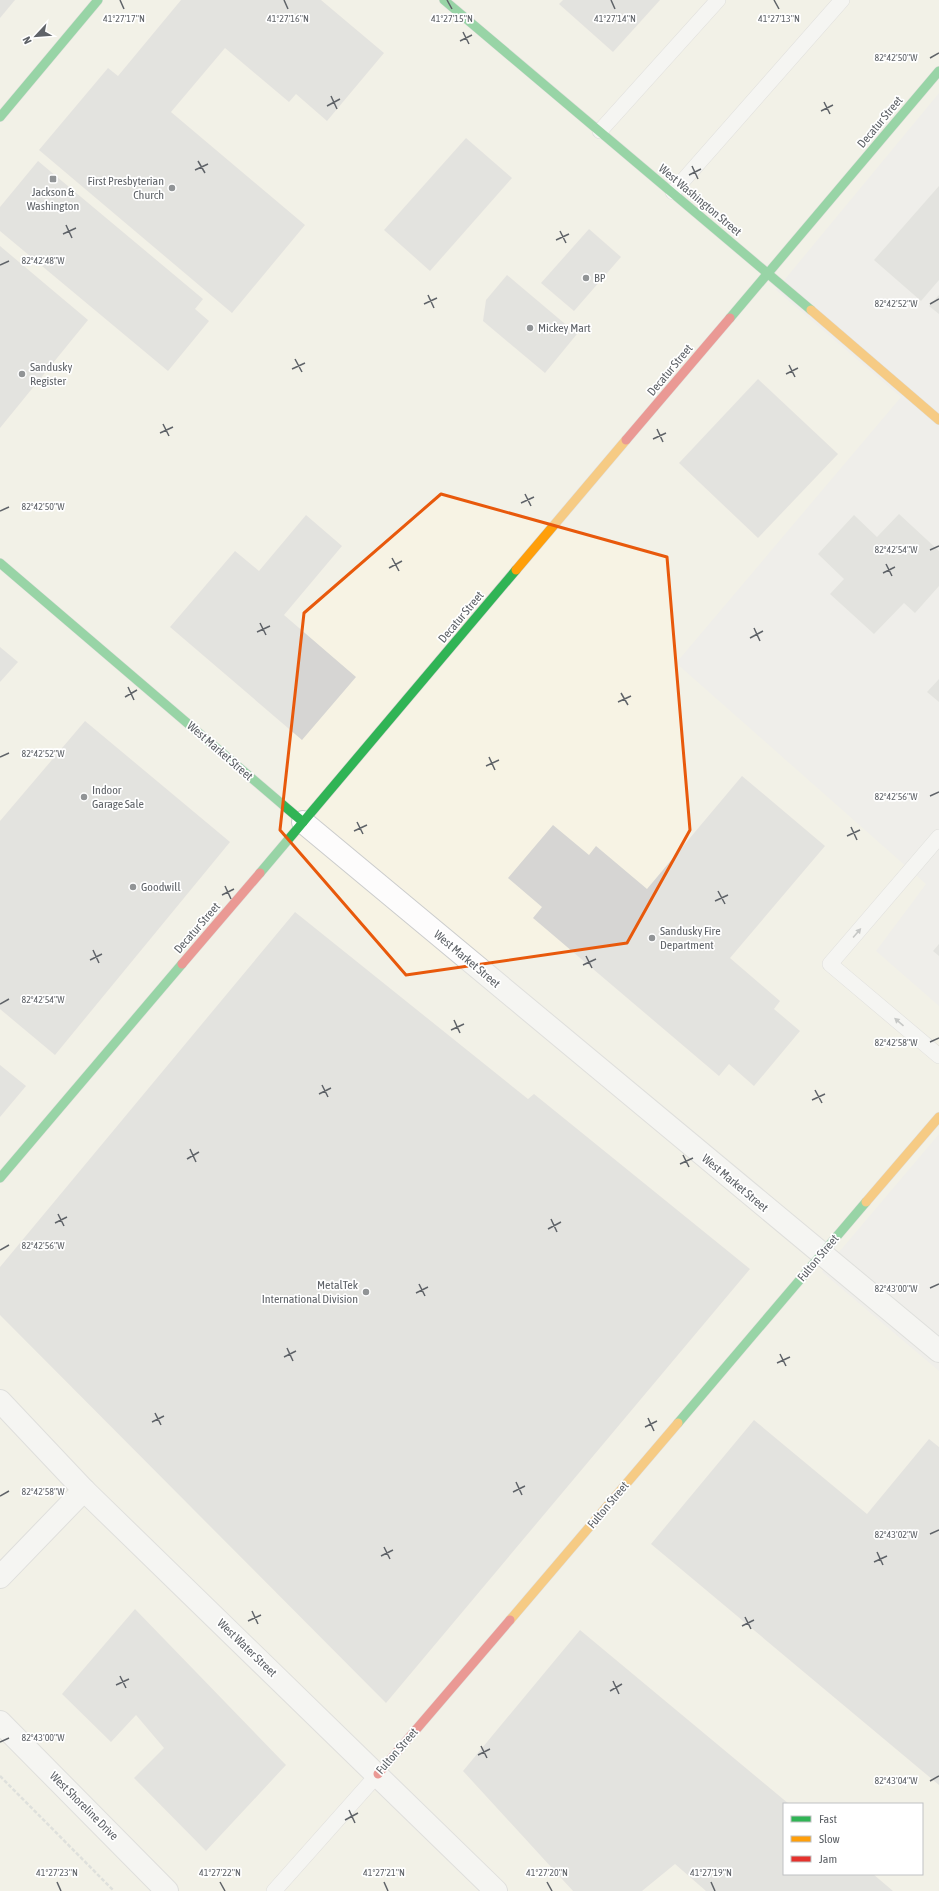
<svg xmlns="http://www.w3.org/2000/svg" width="939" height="1891" font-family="'Asap Condensed',sans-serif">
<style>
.commercial{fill:#f7f3e4;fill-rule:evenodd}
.building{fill:#d6d5d3}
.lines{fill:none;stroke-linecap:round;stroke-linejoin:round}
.lane-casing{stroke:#cbcccc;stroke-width:16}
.street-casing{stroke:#cbcccc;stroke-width:24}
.fast-casing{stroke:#cacacb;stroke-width:10}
.slow-casing{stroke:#cacacb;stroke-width:10}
.jam-casing{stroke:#cacacb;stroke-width:10}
.path{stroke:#cacfcc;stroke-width:2.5;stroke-dasharray:4 2;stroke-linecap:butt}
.lane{stroke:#fdfcfc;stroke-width:15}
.street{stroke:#fdfcfc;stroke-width:22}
.fast{stroke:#30b455;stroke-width:9}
.slow{stroke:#ff9f0a;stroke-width:9}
.jam{stroke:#e5322d;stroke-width:9}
.oneway{fill:#96999c}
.marked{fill:none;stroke:#e8590c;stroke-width:3;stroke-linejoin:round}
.ticks{fill:none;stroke:#5f6368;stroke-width:1.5}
.poi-dot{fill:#919496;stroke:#fff;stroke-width:1.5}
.labels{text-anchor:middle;stroke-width:3.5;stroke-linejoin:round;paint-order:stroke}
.street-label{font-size:12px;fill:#5f6368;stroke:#fff}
.poi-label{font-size:12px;fill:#5f6368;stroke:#fff;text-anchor:start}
.ticks-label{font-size:10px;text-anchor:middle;fill:#5f6368;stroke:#fff;stroke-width:3.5;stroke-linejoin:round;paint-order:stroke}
</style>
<rect width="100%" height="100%" fill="#efeeea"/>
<path class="commercial" d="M0,0H939V93L776,290L901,397L676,663L926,884L876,951L939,1006V1134L822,1272L939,1371V1891H0ZM784,1804H922V1874H784Z"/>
<g class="building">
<polygon points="0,0 15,0 0,18"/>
<polygon points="181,0 321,0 384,53 327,121 296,94 289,102 225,48 171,112 305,225 232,313 39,150 108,68 118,76"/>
<polygon points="563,0 660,0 613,52 559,4"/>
<polygon points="466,138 512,178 430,271 384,230"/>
<polygon points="38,161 203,299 195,309 209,321 168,371 0,231 0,207"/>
<polygon points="939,186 939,280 921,301 874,260"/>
<polygon points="589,229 621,257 574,311 541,283"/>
<polygon points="0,246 88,320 0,428"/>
<polygon points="507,275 577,334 545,373 483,321 486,300"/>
<polygon points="939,295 939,314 929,306"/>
<polygon points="758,379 838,454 758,538 679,463"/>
<polygon points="899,514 939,551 939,586 915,613 904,603 874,634 830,594 844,579 818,554 854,515 877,537"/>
<polygon points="306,515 342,546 284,615 356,677 302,740 170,627 235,551 259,571"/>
<polygon points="0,647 18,662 0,682"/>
<polygon points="939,679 939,702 927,692"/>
<polygon points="85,721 230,842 55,1055 0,1009 0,821"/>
<polygon points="742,776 825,846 730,958 780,1001 774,1009 800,1031 754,1086 729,1064 719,1076 533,918 542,907 508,878 553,825 589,855 596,846 647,889"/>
<polygon points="295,912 528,1099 534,1094 750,1269 386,1703 0,1315 0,1267"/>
<polygon points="939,944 939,956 933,951"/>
<polygon points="0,1065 26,1086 0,1117"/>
<polygon points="754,1420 867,1514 929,1439 939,1447 939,1785 651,1544"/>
<polygon points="135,1609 286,1765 206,1851 134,1778 164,1748 136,1715 111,1742 62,1694"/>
<polygon points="580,1630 789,1804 784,1804 784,1874 873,1874 893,1891 706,1891 675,1864 642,1891 573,1891 463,1771"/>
</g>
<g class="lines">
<g class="lane-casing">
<g id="lane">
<polyline points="600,131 718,0"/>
<polyline points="673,192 842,0"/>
<polyline points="939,837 830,964 939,1056"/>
<polyline points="274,1891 378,1774"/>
</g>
</g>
<g class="street-casing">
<g id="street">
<polyline points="303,822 939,1351"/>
<polyline points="0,1401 84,1490 496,1891"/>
<polyline points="0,1577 84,1490"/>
<polyline points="0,1722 167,1891"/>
</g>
</g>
<g class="fast-casing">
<g id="fast">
<polyline points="444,0 811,310"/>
<polyline points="0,117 98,0"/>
<polyline points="730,318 939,71"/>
<polyline points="0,563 303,822"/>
<polyline points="260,873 516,570"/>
<polyline points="0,1178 182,964"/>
<polyline points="678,1423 866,1202"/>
</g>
</g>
<g class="slow-casing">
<g id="slow">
<polyline points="811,310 939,420"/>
<polyline points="516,570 626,440"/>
<polyline points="866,1202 939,1117"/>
<polyline points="510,1620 678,1423"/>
</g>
</g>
<g class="jam-casing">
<g id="jam">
<polyline points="626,440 730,318"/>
<polyline points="182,964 260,873"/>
<polyline points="378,1774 510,1620"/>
</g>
</g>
<polyline class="path" points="0,1776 114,1891"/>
<use href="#lane" class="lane"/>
<use href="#street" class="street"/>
<use href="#fast" class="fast"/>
<use href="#slow" class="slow"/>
<use href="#jam" class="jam"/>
</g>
<defs><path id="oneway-solid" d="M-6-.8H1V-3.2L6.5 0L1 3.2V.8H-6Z"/></defs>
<g class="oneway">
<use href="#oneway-solid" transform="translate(857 933) rotate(-49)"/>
<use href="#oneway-solid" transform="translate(899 1022) rotate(-139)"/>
</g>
<path d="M0 0H939V1891H0ZM441,494L667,557L690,830L627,943L406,975L280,830L304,613Z" fill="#efeeea" fill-opacity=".55" fill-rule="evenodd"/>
<path class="marked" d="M441,494L667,557L690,830L627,943L406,975L280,830L304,613Z"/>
<path class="ticks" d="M120,0L124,9M284,0L288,9M447,0L452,9M611,0L615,9M774,0L779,9M463,32L469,44M460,41L472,35M930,58L939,53M331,96L337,109M824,102L830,114M327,106L340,99M821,111L833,105M198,161L205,173M692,166L698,179M195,170L208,164M689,175L701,169M66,225L72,238M560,231L566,243M63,234L76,228M556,240L569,234M0,265L9,261M428,295L434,308M424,304L437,298M930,304L939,299M295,359L302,372M789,365L795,377M292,369L305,363M786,374L798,368M163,424L169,436M657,429L663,442M160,433L173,427M653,439L666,433M525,494L531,506M521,503L534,497M0,511L9,507M930,550L939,546M392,558L399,571M886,564L892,576M389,568L402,561M883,573L895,567M260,623L266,635M754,628L760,641M257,632L270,626M750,638L763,631M128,687L134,700M621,693L628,705M125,697L137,690M618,702L631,696M0,757L9,753M489,757L495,770M486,766L499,760M930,796L939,792M357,822L363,834M851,827L857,840M354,831L367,825M847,836L860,830M225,886L231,899M718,891L725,904M222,895L234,889M715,901L728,895M93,950L99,963M586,956L592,968M90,960L102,954M583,965L596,959M0,1004L9,999M454,1020L460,1033M451,1030L464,1024M930,1042L939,1038M322,1085L328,1097M815,1090L822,1103M319,1094L331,1088M812,1100L825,1094M190,1149L196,1162M683,1155L689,1167M187,1159L199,1152M680,1164L693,1158M58,1214L64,1226M551,1219L557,1232M55,1223L67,1217M548,1229L561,1222M0,1250L9,1245M419,1284L425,1296M930,1288L939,1284M416,1293L428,1287M287,1348L293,1361M780,1354L786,1366M284,1357L296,1351M777,1363L790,1357M155,1413L161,1425M648,1418L654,1431M152,1422L164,1416M645,1427L657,1421M516,1482L522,1495M513,1492L525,1486M0,1496L9,1491M930,1534L939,1530M384,1547L390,1559M877,1552L883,1565M381,1556L393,1550M874,1562L887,1556M252,1611L258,1624M745,1617L751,1629M248,1621L261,1615M742,1626L754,1620M120,1676L126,1688M613,1681L619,1694M116,1685L129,1679M610,1691L622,1684M0,1742L9,1738M481,1746L487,1758M478,1755L490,1749M930,1781L939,1776M349,1810L355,1823M345,1820L358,1813M57,1882L61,1891M220,1882L225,1891M384,1882L388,1891M547,1882L552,1891M711,1882L715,1891"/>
<g class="poi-dot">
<rect x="49" y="175" width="8" height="8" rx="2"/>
<circle cx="172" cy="188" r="4"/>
<circle cx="586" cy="278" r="4"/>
<circle cx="530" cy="328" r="4"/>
<circle cx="22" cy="374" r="4"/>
<circle cx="84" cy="797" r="4"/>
<circle cx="133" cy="887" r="4"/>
<circle cx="652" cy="938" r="4"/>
<circle cx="366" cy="1292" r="4"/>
</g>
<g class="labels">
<g class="street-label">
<text transform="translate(880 122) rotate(-50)" y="4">Decatur Street</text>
<text transform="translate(700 200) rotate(40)" y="4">West Washington Street</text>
<text transform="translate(670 370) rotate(-50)" y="4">Decatur Street</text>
<text transform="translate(461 617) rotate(-50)" y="4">Decatur Street</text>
<text transform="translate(220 751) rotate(41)" y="4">West Market Street</text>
<text transform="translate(197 928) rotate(-49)" y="4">Decatur Street</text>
<text transform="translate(467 959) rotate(40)" y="4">West Market Street</text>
<text transform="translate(735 1183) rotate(40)" y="4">West Market Street</text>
<text transform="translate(818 1258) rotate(-50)" y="4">Fulton Street</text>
<text transform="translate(608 1505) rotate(-50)" y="4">Fulton Street</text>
<text transform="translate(247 1648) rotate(44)" y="4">West Water Street</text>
<text transform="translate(397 1751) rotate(-49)" y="4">Fulton Street</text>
<text transform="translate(84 1806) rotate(45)" y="4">West Shoreline Drive</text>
</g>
<g class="poi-label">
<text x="164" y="185" text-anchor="end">First Presbyterian<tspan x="164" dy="14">Church</tspan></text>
<text x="53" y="196" text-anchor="middle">Jackson &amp;<tspan x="53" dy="14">Washington</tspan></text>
<text x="594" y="282">BP</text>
<text x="538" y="332">Mickey Mart</text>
<text x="30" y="371">Sandusky<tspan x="30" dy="14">Register</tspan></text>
<text x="92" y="794">Indoor<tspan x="92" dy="14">Garage Sale</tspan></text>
<text x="141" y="891">Goodwill</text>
<text x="660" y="935">Sandusky Fire<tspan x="660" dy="14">Department</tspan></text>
<text x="358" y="1289" text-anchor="end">MetalTek<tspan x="358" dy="14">International Division</tspan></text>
</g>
</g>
<g class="ticks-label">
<text x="124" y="22">41°27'17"N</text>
<text x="288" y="22">41°27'16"N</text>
<text x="452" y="22">41°27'15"N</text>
<text x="615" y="22">41°27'14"N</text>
<text x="779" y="22">41°27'13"N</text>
<text x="896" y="61">82°42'50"W</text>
<text x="43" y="264">82°42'48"W</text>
<text x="896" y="307">82°42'52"W</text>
<text x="43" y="510">82°42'50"W</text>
<text x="896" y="553">82°42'54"W</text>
<text x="43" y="757">82°42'52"W</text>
<text x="896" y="800">82°42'56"W</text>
<text x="43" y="1003">82°42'54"W</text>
<text x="896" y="1046">82°42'58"W</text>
<text x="43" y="1249">82°42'56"W</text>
<text x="896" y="1292">82°43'00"W</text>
<text x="43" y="1495">82°42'58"W</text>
<text x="896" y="1538">82°43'02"W</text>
<text x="43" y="1741">82°43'00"W</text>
<text x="896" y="1784">82°43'04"W</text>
<text x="57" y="1876">41°27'23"N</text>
<text x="220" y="1876">41°27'22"N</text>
<text x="384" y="1876">41°27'21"N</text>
<text x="547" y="1876">41°27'20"N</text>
<text x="711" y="1876">41°27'19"N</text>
</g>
<rect x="783" y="1803" width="140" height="72" fill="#ffffff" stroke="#bfc1c3"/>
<rect x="791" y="1816" width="20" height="6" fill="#30b455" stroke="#bfc1c3"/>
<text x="819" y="1823" font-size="12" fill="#5f6368">Fast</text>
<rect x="791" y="1836" width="20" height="6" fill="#ff9f0a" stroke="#bfc1c3"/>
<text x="819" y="1843" font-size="12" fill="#5f6368">Slow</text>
<rect x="791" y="1856" width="20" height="6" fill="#e5322d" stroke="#bfc1c3"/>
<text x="819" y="1863" font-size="12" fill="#5f6368">Jam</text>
<g transform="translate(36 36) rotate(244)" stroke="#ffffff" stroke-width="3" paint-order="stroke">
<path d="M0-3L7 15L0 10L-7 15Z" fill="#5f6368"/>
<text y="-6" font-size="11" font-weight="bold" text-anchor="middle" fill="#5f6368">N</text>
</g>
</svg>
